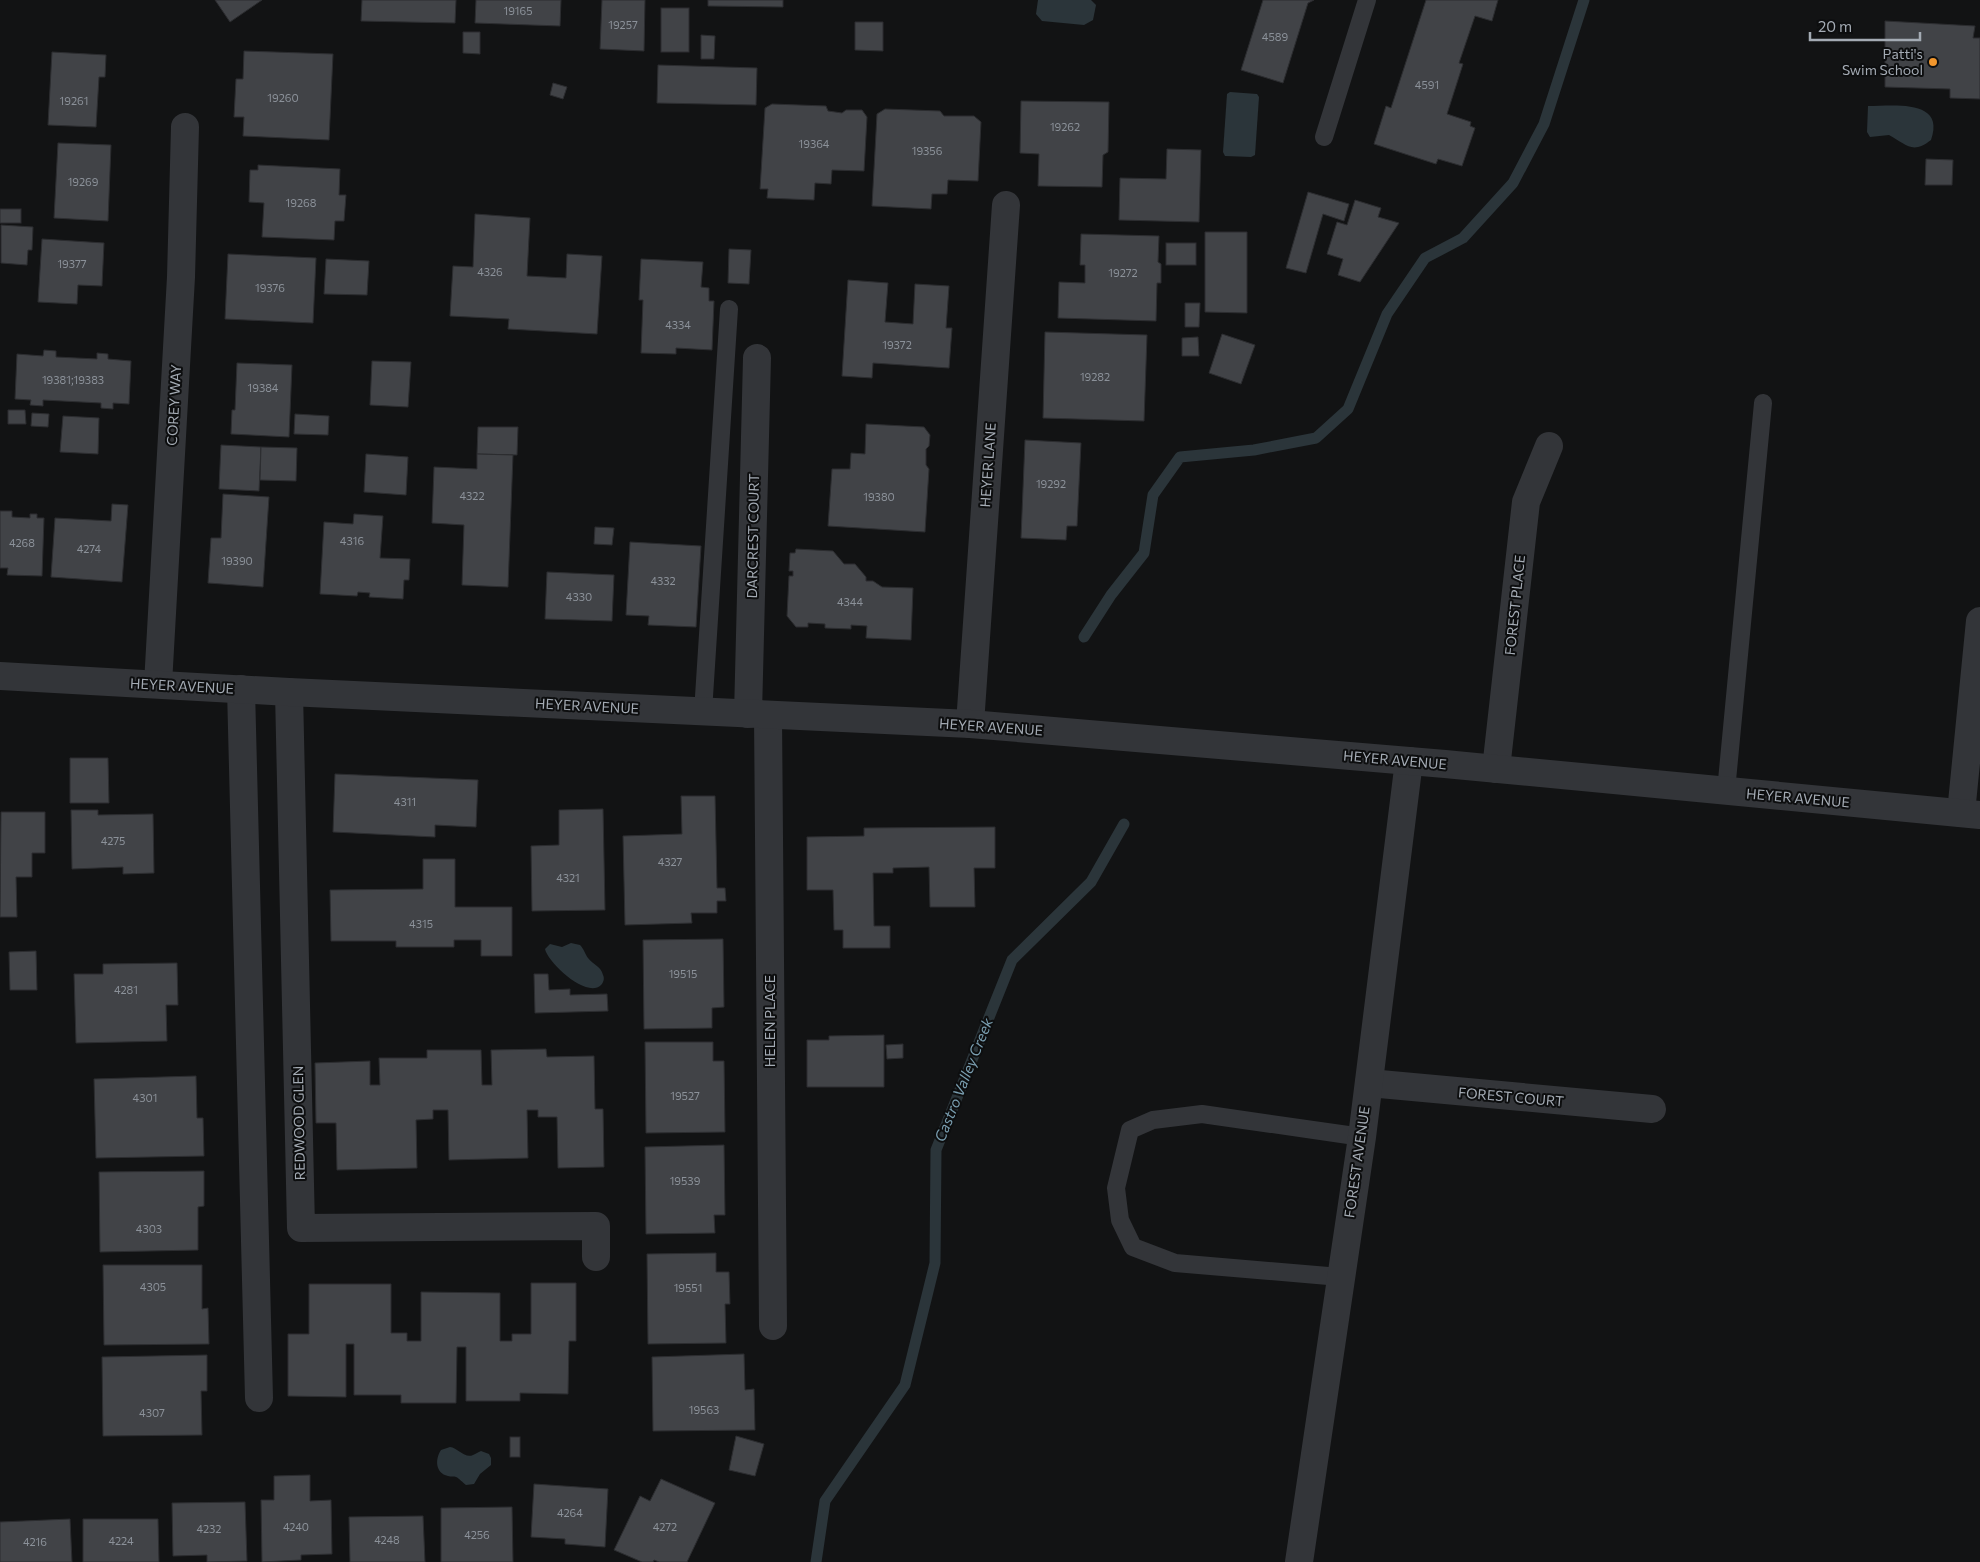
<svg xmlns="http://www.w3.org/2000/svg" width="1980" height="1562" font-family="Commissioner,sans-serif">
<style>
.water{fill:#2b353a}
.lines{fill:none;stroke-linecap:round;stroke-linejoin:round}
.stream{stroke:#2b353a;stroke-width:11}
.building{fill:#414347;stroke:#2c2d30}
.service{stroke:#333539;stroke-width:18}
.minor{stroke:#333539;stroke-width:28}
.tertiary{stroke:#333539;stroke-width:28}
.poi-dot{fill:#f1962d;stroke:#0d0e0f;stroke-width:2}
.labels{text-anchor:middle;stroke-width:4;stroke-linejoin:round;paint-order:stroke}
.number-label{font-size:11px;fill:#8b9199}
.poi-label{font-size:14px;fill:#a4abb4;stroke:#0d0e0f;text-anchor:end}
.street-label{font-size:14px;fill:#a4abb4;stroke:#0d0e0f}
.water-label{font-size:15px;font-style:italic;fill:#7a9eb0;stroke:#0d0e0f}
</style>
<rect width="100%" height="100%" fill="#121314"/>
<g class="water">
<polygon points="1038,0 1091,0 1096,5 1093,20 1084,25 1042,21 1036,14"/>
<polygon points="1230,92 1257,94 1259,97 1255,155 1251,157 1225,156 1223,152 1227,94"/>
<path d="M1868,106C1892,106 1946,98 1931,140C1912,155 1906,144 1889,135L1870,137L1867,132Z"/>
<path d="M571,943L580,945C584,949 585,954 588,958C593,965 601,966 603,975C605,979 603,983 601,985C587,999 548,963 545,949L550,944L562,947Z"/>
<path d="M450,1447C458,1448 465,1459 473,1455C476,1454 478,1452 481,1451L489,1454L491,1458V1465L480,1474L474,1484L466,1485C463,1483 459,1478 456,1477C454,1476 451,1477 448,1476C435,1473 435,1459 441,1450Z"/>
</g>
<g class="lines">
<g class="stream">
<polyline points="1084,637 1111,595 1144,553 1153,495 1180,457 1254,450 1316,438 1348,409 1387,314 1425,258 1463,238 1513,183 1544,124 1584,0"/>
<polyline points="816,1562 825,1501 905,1385 935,1263 936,1150 1012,960 1091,882 1124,824"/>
</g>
</g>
<g class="building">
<polygon points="215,0 262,0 230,22"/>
<polygon points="362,0 456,0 455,23 361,21"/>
<polygon points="476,0 561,0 560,26 475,23"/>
<polygon points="602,0 645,0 644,51 600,49"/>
<polygon points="708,0 783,0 783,7 708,6"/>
<polygon points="1263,0 1314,0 1308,3 1283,83 1241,70"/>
<polygon points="1426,0 1498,0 1492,21 1475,16 1459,63 1463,64 1447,114 1471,122 1470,126 1475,128 1462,166 1438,159 1436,164 1374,144 1386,106 1391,108"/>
<rect x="661" y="8" width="28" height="44"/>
<polygon points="1885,21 1975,26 1973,38 1980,38 1980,99 1950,98 1950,89 1885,87"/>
<polygon points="855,22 883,22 883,51 855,50"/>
<polygon points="463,32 480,32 480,54 463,53"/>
<polygon points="701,35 715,36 714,59 701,59"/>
<polygon points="244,51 333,54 329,140 243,136 244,117 234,117 236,79 243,79"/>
<polygon points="52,52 106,55 105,77 99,77 96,127 48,125"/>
<polygon points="658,65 757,68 756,105 657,103"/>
<polygon points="553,83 567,87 563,99 550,95"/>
<polygon points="1021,101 1109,102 1108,152 1103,155 1102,187 1038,186 1039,154 1020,153"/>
<polygon points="772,104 826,106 828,111 842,113 846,110 862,110 867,117 864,171 832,170 831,184 815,183 814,200 767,198 768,189 760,189 765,108"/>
<polygon points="885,109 940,111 944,116 974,116 981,122 978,181 948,180 947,194 932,194 931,209 872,206 877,114"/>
<polygon points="58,143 111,145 108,221 54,218"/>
<polygon points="1167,149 1201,150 1199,222 1119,220 1120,178 1166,179"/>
<polygon points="1926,159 1953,160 1952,185 1925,185"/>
<polygon points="258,165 340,169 339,195 346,195 344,221 335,221 334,240 262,237 264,203 249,202 250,170 258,170"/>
<polygon points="1308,192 1349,204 1344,221 1323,214 1306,273 1286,268"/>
<polygon points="1355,200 1381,208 1378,217 1399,223 1360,282 1338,275 1343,259 1327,254 1337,222 1347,225"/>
<rect x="0" y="209" width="21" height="14"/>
<polygon points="475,214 530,218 527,276 566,278 567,254 602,256 597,334 508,329 509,319 450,316 453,266 473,267"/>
<polygon points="1,225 33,227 32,250 28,250 27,265 1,263"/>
<polygon points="1205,232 1247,232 1247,313 1205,312"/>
<polygon points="1081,234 1159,236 1158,262 1161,264 1161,283 1157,283 1156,321 1058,318 1059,282 1085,283 1085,265 1080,265"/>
<polygon points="42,239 104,243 102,286 78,285 77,304 38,302"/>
<rect x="1166" y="243" width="30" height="22"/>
<polygon points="729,249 751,250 749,284 728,283"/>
<polygon points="228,254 316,258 313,323 225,319"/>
<polygon points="326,259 369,261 367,295 324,294"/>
<polygon points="641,259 703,262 701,287 709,288 709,301 714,301 712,350 676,348 676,354 641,353 643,300 639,300"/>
<polygon points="848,280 888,283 885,322 913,324 915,284 949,286 946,328 952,328 949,368 873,363 872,378 842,376"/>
<polygon points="1185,303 1200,303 1199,327 1185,327"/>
<polygon points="1045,332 1147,335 1144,421 1043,418"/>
<polygon points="1222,334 1255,345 1241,384 1209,373"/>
<polygon points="1198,337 1199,356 1182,356 1182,338"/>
<polygon points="44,350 56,351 56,357 97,359 97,353 108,354 108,359 131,361 129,404 113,403 113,409 101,408 101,403 43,400 43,406 30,405 31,400 15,399 17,354 43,356"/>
<polygon points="372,361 411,362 408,407 370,405"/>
<polygon points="237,363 292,365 289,437 231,434 232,410 235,410"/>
<polygon points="8,410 25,410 26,424 8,424"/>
<polygon points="32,413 49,414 48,427 31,426"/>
<polygon points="295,414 329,416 328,435 294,434"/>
<polygon points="63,416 99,418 98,454 60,452"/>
<polygon points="866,424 924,427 930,435 929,446 926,449 926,465 929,469 925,532 828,526 832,469 850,469 851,453 865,454"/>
<polygon points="478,427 518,427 517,455 477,454"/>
<polygon points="1025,440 1081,443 1077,526 1067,526 1066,540 1021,538"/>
<polygon points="221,445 261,447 259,491 219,489"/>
<polygon points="261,447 297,448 296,481 260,480"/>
<polygon points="366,454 408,457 406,495 364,492"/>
<polygon points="477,454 513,455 508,587 462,585 464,525 432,523 434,467 477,469"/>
<polygon points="223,494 269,497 263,587 208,583 211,538 221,538"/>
<polygon points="112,504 128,505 122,582 51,577 55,518 111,521"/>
<polygon points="0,511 12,511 12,517 30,518 30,514 37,514 37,518 44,518 42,576 7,575 8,568 0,568"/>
<polygon points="354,514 383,516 380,558 410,559 409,580 404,580 403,599 369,597 370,593 358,592 357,596 320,594 324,522 353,524"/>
<polygon points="595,527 614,528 612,545 594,544"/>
<polygon points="630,542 701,546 696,627 648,625 649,616 626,615"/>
<polygon points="796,549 833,551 844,564 855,564 866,577 866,581 873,581 882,587 913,588 911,640 866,638 867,626 851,625 851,629 825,628 825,624 808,623 808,627 796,627 787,616 789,576 793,576 793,571 789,571 790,553 795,553"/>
<polygon points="547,572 614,575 612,621 545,619"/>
<polygon points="70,758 108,758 109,803 70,803"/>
<polygon points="335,774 478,780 476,827 435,825 435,837 333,832"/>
<polygon points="681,796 715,796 717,888 725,888 726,901 717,901 717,913 691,913 692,923 625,925 623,836 682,834"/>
<polygon points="603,809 605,910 532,911 531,846 559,845 559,810"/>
<polygon points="71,810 98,810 98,815 153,814 154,873 123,874 123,867 72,869"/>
<polygon points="1,812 45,812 45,853 32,853 32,877 16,877 17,917 0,917"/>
<polygon points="995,827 995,868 974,868 975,907 930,907 929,867 893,868 893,873 873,873 874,926 890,926 890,948 843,948 843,930 834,930 833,890 807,890 807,837 864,836 864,828"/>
<polygon points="423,859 455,859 455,907 512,907 512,956 481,956 481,940 454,940 454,947 396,947 396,941 331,941 330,890 423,889"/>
<polygon points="723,939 724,1007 712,1008 712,1028 644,1029 643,940"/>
<polygon points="36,951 37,990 10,990 9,952"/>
<polygon points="177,963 178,1005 166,1005 167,1041 76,1043 74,974 103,974 103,964"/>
<polygon points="534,974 548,974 549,990 570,989 570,995 607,994 608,1011 535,1013"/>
<polygon points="884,1035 884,1087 807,1087 807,1040 829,1040 829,1036"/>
<polygon points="645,1042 713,1042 713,1061 724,1061 725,1132 646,1133"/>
<polygon points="903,1044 903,1058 887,1059 886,1045"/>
<polygon points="546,1049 547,1057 594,1056 595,1109 603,1109 604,1167 558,1168 557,1117 538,1117 538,1110 527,1110 528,1158 449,1160 448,1110 433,1110 433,1119 416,1120 417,1168 337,1170 336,1123 316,1123 315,1063 370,1061 370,1085 380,1085 379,1058 427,1058 427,1050 481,1050 482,1085 492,1085 491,1050"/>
<polygon points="196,1076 197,1118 203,1118 204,1156 96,1158 94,1079"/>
<polygon points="724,1145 725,1215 714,1215 715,1233 646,1234 645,1147"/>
<polygon points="204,1171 204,1206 198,1207 198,1250 100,1252 99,1172"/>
<polygon points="716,1253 716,1272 729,1272 730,1304 725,1304 726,1343 648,1344 647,1254"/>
<polygon points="103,1265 202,1265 202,1309 208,1308 209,1344 104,1345"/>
<polygon points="531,1283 576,1283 576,1341 569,1341 568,1394 520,1393 520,1401 466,1401 466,1347 457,1347 456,1403 401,1403 401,1395 354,1395 354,1344 346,1344 346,1397 288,1396 288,1334 309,1334 309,1284 391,1284 391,1333 407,1333 407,1341 421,1341 421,1292 500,1293 500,1341 512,1341 512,1334 531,1334"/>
<polygon points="744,1354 745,1390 754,1389 755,1430 653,1431 652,1357"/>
<polygon points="207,1355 207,1391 201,1391 202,1435 103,1436 102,1357"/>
<polygon points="736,1436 764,1444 755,1476 729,1470"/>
<rect x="510" y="1437" width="10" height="20"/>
<polygon points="310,1475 310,1501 331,1500 332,1554 301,1555 301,1560 262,1562 261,1500 274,1500 274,1476"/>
<polygon points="661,1479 715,1503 687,1562 659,1562 654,1560 653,1562 642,1562 614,1550 640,1496 650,1501"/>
<polygon points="534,1484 608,1489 605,1547 565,1544 565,1539 531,1537"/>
<polygon points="245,1502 247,1561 207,1562 207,1555 173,1556 172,1503"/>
<polygon points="512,1507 513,1562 441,1562 441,1508"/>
<polygon points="423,1516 425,1562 350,1562 349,1517"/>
<polygon points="70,1519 72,1562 0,1562 0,1522"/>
<polygon points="83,1519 158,1519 159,1562 83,1562"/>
</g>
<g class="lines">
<g class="service">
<polyline points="1324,137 1367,0"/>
<polyline points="703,712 729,309"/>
<polyline points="1726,791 1763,403"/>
<polyline points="1340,1277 1175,1263 1133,1247 1120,1220 1116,1188 1130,1130 1153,1120 1202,1114 1362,1137"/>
</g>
<g class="minor">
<polyline points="158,684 181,277 185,127"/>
<polyline points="241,689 259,1398"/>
<polyline points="289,692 301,1228 596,1226 596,1257"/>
<polyline points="748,714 757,358"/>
<polyline points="768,715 773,1326"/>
<polyline points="970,724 1006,205"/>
<polyline points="1496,769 1526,502 1549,446"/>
<polyline points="1961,813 1980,621"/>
<polyline points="1369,1083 1652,1109"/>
<polyline points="1299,1562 1362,1137 1409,761"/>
</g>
<polyline class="tertiary" points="0,676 289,692 970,724 1445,764 1980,815"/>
</g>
<circle class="poi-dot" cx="1933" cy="62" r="5"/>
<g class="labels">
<g class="number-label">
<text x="518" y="15">19165</text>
<text x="623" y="29">19257</text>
<text x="1275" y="41">4589</text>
<text x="1427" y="89">4591</text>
<text x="283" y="102">19260</text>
<text x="74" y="105">19261</text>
<text x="1065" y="131">19262</text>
<text x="814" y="148">19364</text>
<text x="927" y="155">19356</text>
<text x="83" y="186">19269</text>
<text x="301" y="207">19268</text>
<text x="72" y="268">19377</text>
<text x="490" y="276">4326</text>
<text x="1123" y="277">19272</text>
<text x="270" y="292">19376</text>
<text x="678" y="329">4334</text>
<text x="897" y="349">19372</text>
<text x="1095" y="381">19282</text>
<text x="73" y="384">19381;19383</text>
<text x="263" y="392">19384</text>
<text x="1051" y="488">19292</text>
<text x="472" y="500">4322</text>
<text x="879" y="501">19380</text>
<text x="352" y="545">4316</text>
<text x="22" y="547">4268</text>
<text x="89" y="553">4274</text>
<text x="237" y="565">19390</text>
<text x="663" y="585">4332</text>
<text x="579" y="601">4330</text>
<text x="850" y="606">4344</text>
<text x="405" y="806">4311</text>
<text x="113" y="845">4275</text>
<text x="670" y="866">4327</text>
<text x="568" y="882">4321</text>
<text x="421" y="928">4315</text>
<text x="683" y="978">19515</text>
<text x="126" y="994">4281</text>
<text x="685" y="1100">19527</text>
<text x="145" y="1102">4301</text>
<text x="685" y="1185">19539</text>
<text x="149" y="1233">4303</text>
<text x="153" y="1291">4305</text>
<text x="688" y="1292">19551</text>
<text x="704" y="1414">19563</text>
<text x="152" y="1417">4307</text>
<text x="570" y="1517">4264</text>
<text x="296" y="1531">4240</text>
<text x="665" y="1531">4272</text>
<text x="209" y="1533">4232</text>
<text x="477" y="1539">4256</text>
<text x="387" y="1544">4248</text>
<text x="121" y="1545">4224</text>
<text x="35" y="1546">4216</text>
</g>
<g class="poi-label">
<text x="1923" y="59">Patti's<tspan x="1923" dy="16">Swim School</tspan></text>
</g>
<g class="street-label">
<text transform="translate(174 405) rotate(-87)" y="5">COREY WAY</text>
<text transform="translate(988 465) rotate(-86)" y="5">HEYER LANE</text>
<text transform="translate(753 536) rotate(-89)" y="5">DARCREST COURT</text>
<text transform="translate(1515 605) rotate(-84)" y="5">FOREST PLACE</text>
<text transform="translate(182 686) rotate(3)" y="5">HEYER AVENUE</text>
<text transform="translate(587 706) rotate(3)" y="5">HEYER AVENUE</text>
<text transform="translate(991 727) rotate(4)" y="5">HEYER AVENUE</text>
<text transform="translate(1395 760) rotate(5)" y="5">HEYER AVENUE</text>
<text transform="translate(1798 798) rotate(5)" y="5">HEYER AVENUE</text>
<text transform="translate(770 1021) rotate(-90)" y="5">HELEN PLACE</text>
<text transform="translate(1511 1097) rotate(5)" y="5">FOREST COURT</text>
<text transform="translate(299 1123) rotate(-91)" y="5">REDWOOD GLEN</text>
<text transform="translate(1357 1162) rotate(-82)" y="5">FOREST AVENUE</text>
</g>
<g class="water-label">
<text transform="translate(964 1080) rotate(-68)" y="5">Castro Valley Creek</text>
</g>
</g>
<path d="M1810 32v8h110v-8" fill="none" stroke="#a4abb4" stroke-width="2.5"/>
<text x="1818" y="32" font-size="15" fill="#a4abb4" stroke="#0d0e0f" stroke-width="4" paint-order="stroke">20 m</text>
</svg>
